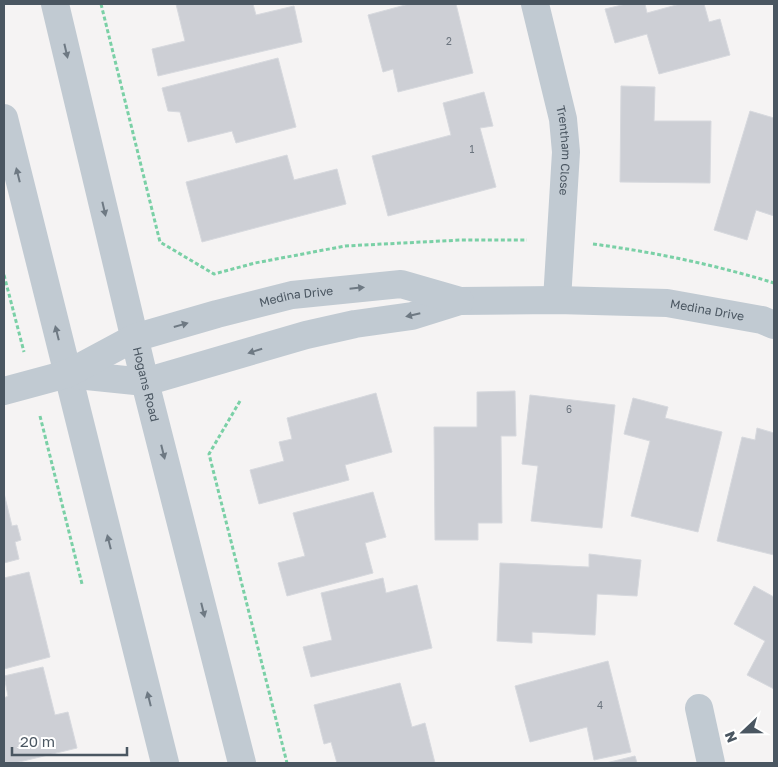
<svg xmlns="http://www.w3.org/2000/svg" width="778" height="767" font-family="'Golos Text',sans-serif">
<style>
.building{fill:#cdcfd5;stroke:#d7d9de}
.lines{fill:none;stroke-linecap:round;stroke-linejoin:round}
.path{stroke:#7ad0a6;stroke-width:3;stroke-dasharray:4 2.5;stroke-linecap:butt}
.minor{stroke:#c1cad2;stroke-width:28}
.oneway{fill:#6e7983}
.labels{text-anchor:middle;stroke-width:4;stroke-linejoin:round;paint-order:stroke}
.number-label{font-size:10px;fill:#6b747e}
.street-label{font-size:12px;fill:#4a5661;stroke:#fff}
</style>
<rect width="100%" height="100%" fill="#f5f3f3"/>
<g class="building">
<polygon points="176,4 253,4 256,15 294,6 302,42 158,76 152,49 185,41"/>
<polygon points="409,4 456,4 473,73 398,92 393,69 383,72 368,15"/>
<polygon points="626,4 645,4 647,13 680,4 704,4 709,22 720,19 730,55 659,74 647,34 615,43 605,9"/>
<polygon points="278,58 296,127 236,143 232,131 188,142 180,112 168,111 162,88"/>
<polygon points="621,86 655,87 654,121 711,121 710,183 620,182"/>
<polygon points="484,92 493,126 480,128 496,187 388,216 372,156 451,135 443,103"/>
<polygon points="750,111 774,118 774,216 756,210 747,240 714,230"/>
<polygon points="287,155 294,180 337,169 346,204 202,242 186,182"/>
<polygon points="515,391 516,436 501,436 502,523 478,523 478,540 435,540 434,427 477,427 477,392"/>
<polygon points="376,393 392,452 345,465 349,480 259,504 250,470 284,461 279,442 292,439 287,418"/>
<polygon points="530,395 615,405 602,528 531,521 538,466 522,464"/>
<polygon points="633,398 668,407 665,418 722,432 698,532 631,516 650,441 624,434"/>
<polygon points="757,428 774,433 774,555 717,541 742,437 755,440"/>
<polygon points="373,492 386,537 365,543 373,573 287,596 278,563 305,556 293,513"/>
<polygon points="4,493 12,526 17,525 21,540 15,542 19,559 4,563"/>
<polygon points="589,554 641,560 637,596 597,594 595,635 532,632 532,643 497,641 500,563 589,567"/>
<polygon points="29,572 50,657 4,669 4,578"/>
<polygon points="383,578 386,593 417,585 432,648 311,677 303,647 332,640 321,593"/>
<polygon points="754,586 774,597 774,689 747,675 765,641 734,624"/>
<polygon points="608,661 631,752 594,760 587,727 530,742 515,686"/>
<polygon points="43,667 55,715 68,712 77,748 15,763 4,763 4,698 8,696 4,676"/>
<polygon points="400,683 412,727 425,723 435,763 337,763 331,742 324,744 314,705"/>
<polygon points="635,756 637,763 606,763"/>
</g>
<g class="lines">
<g class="path">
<polyline points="101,4 160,242 214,274 255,263 345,246 461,240 527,240"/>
<path d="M593,244C654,252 716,265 774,283"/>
<polyline points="4,275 24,352"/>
<polyline points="240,401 209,454 287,763"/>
<polyline points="40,416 82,584"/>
</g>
<g class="minor">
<path id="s1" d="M55,4L145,382L242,763"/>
<path id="s2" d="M535,4L563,119L566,152L557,300"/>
<polyline points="4,118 165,763"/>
<path id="s3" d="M67,374L145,382L306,335L355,324L412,316L460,301L557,300L667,303L762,320L774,325"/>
<path id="s4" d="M4,391L67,374L134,338L217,314L292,295L401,284L460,301"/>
<polyline points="699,708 711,763"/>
</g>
</g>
<defs><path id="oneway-solid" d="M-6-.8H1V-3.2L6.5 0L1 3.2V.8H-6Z" transform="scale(1.25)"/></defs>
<g class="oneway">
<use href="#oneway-solid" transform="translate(66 51) rotate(77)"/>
<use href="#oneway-solid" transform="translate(18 175) rotate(-104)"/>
<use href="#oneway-solid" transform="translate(104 209) rotate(77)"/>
<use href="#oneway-solid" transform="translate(357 288) rotate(-6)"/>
<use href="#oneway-solid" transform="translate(413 315) rotate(167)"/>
<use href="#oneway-solid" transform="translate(181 325) rotate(-16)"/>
<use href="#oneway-solid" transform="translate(57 333) rotate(-104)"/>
<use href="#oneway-solid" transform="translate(255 351) rotate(163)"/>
<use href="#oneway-solid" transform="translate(163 452) rotate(76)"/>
<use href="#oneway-solid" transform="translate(109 542) rotate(-104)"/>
<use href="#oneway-solid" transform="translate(203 610) rotate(76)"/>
<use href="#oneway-solid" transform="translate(149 699) rotate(-104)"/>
</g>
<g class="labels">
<g class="number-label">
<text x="449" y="45">2</text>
<text x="472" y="153">1</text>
<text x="569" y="413">6</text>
<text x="600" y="709">4</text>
</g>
<g class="street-label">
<text dy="4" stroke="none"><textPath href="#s2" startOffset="150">Trentham Close</textPath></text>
<text dy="4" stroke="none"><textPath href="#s4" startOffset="309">Medina Drive</textPath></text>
<text dy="4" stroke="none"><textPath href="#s3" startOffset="652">Medina Drive</textPath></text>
<text dy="4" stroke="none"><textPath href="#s1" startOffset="391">Hogans Road</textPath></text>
</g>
</g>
<rect width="778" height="767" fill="none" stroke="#4a5661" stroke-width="10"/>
<g transform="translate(743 732) rotate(248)" stroke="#ffffff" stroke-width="4" paint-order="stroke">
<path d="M0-4L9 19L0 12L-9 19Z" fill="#4a5661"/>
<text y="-8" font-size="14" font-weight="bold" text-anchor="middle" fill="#4a5661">N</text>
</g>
<path d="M12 747v8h115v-8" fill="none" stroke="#4a5661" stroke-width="2.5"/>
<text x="20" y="747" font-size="15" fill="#4a5661" stroke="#ffffff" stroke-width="4" paint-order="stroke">20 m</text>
</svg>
